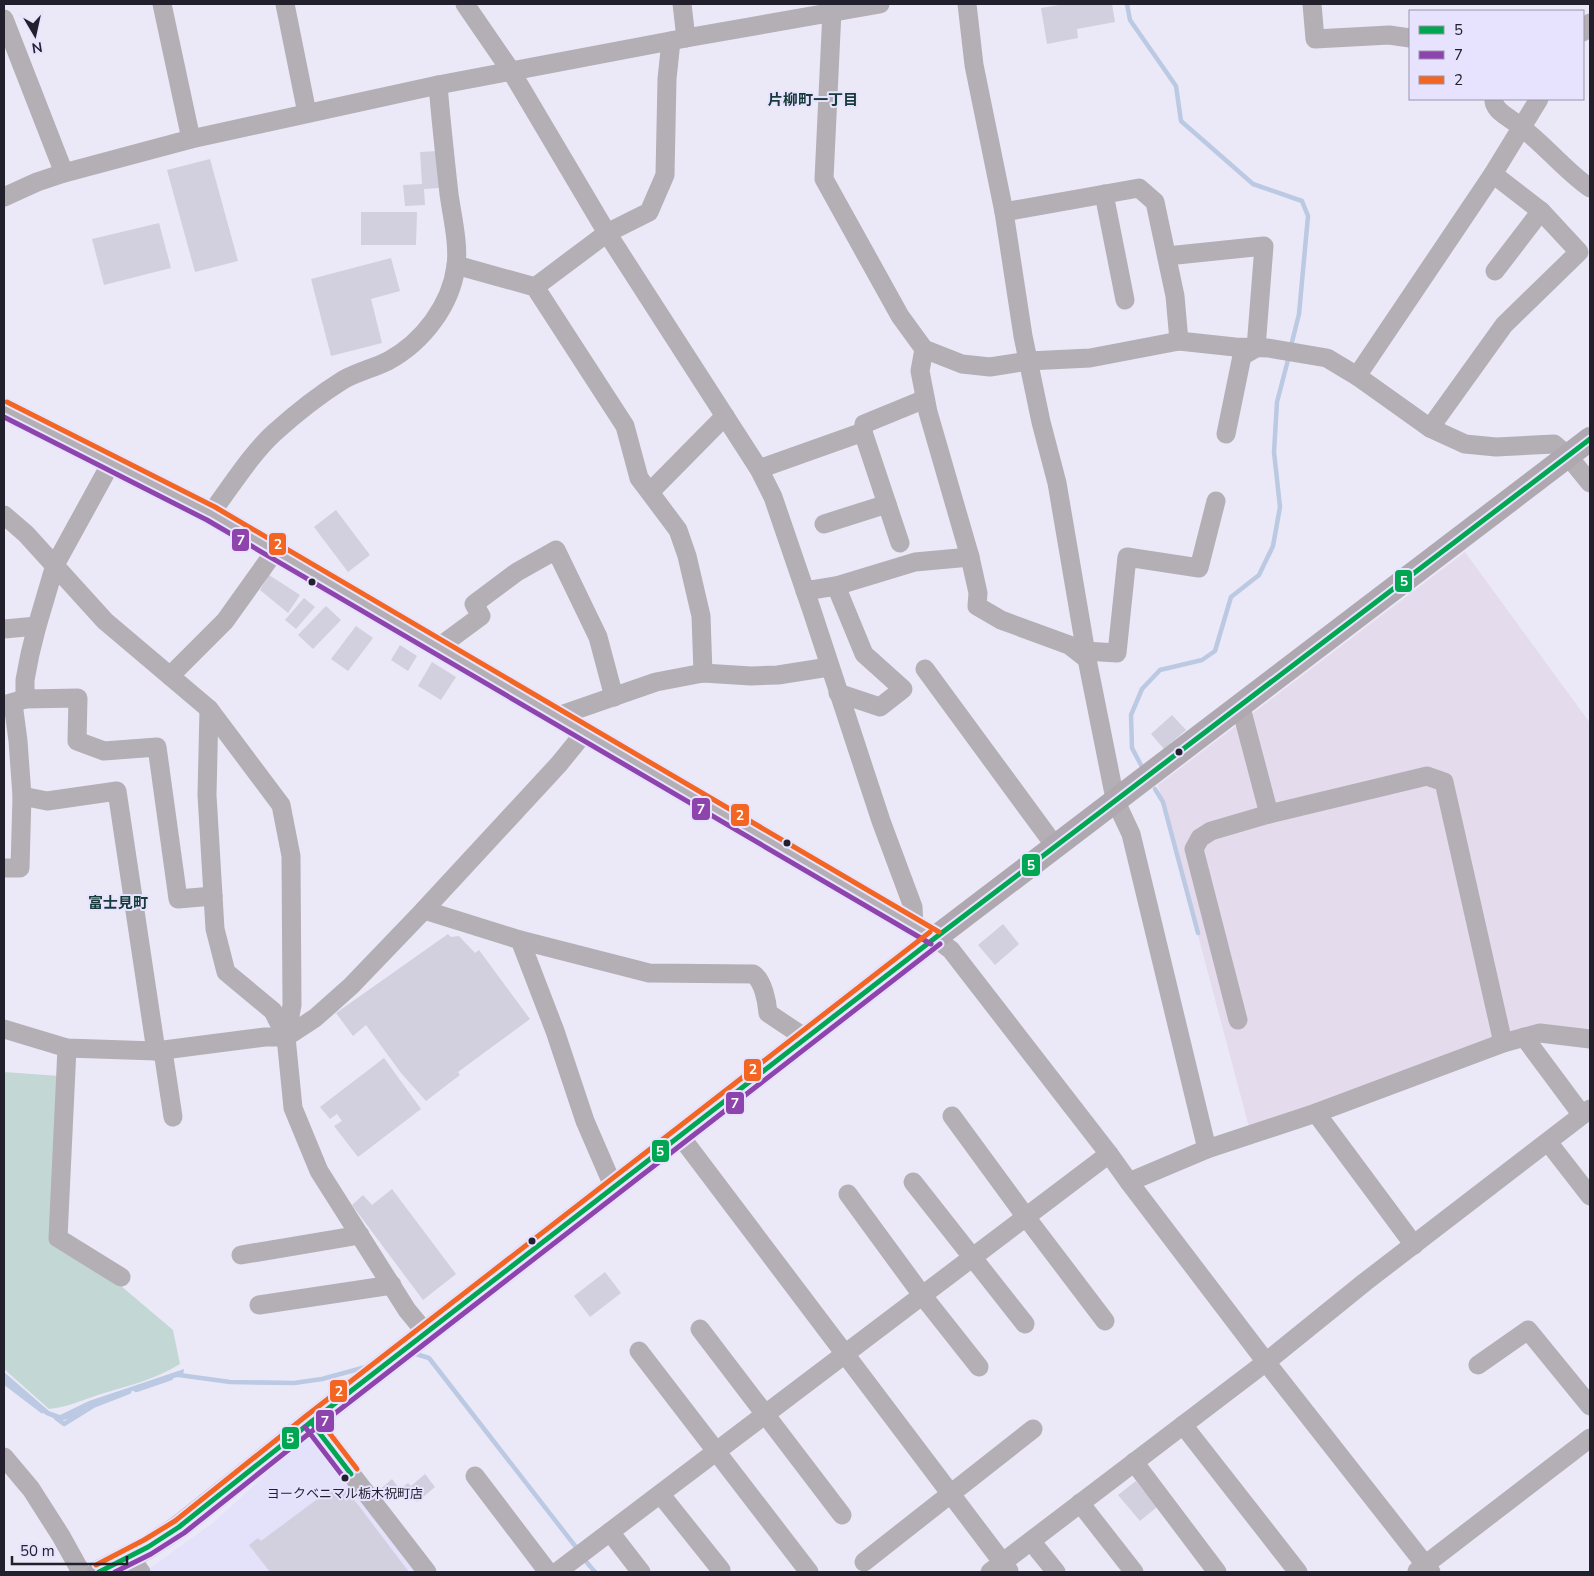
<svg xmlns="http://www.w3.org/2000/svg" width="1594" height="1576" font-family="'Nunito Sans','Noto Sans JP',sans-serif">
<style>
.built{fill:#e4e1fa}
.education{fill:#e4dbed}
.green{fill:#c3d8d4}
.water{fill:#bbc9e3}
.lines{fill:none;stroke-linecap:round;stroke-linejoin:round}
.stream{stroke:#bbc9e3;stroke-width:4.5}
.building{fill:#d2d0de}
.minor{stroke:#b4afb5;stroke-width:19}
.major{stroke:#afa8b1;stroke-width:24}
.bus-1-casing{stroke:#e7e3fe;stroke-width:9}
.bus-2-casing{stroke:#e7e3fe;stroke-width:9}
.bus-3-casing{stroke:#e7e3fe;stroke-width:9}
.bus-1{stroke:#00a651;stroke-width:5}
.bus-2{stroke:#8e44ad;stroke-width:5}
.bus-3{stroke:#f26522;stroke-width:5}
.bus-dot{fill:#22202d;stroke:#e7e3fe;stroke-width:2}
.labels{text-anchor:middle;stroke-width:4;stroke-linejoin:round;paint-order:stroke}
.bus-label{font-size:13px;fill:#22202d;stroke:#e7e3fe}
.neighbourhood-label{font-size:15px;font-weight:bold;fill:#163939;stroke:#e7e3fe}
.line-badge{stroke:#e7e3fe;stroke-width:2}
.badge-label{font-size:14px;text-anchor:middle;font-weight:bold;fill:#fff}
</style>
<rect width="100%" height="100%" fill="#ebe9f8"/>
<polygon class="built" points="312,1437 416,1572 139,1572 153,1566 214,1522 269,1472"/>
<polygon class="education" points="1465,552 1590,723 1590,1034 1537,1028 1249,1127 1158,785"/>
<path class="green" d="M4,1072L60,1076L52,1240L114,1280L173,1330L180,1364C156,1379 128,1386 101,1394C83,1400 68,1407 49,1409L4,1369Z"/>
<polygon class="water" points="184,1369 183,1376 164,1380 87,1407 71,1418 61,1421 46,1415 4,1380 4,1372 49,1411 60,1415 89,1401"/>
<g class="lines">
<g class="stream">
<polyline points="1127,4 1130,20 1176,86 1181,121 1253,184 1302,201 1308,216 1299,314 1291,346"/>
<polyline points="1141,765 1132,748 1131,715 1142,689 1160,670 1202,660 1215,651 1231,597 1259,575 1273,546 1280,507 1274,452 1277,402 1289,356"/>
<polyline points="1155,789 1163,802 1198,933"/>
<polyline points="412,1355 416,1354 429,1358 579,1551"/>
<polyline points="179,1375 230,1382 294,1383 322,1379 366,1367"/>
<polyline points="4,1382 42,1411"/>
<polyline points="136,1390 171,1378"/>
<polyline points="56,1418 64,1424 93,1406 129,1392"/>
<polyline points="583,1558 595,1572"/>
</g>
</g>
<g class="building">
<polygon points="1065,4 1112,4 1115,22 1077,29 1078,38 1047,44 1041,8"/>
<polygon points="437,151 439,188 424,189 425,205 405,206 403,185 422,184 420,152"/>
<polygon points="210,159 238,261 195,272 167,170"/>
<polygon points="361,212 417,212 416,245 361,245"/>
<polygon points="159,223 171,268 104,285 92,239"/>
<polygon points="391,258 400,291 371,299 382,343 331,356 311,279"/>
<polygon points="336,510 370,555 348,572 314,527"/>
<polygon points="269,575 300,595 288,613 260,590"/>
<polygon points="304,598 315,607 296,629 285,620"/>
<polygon points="326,606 341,620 313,649 298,635"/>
<polygon points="356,626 373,638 348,671 331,659"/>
<polygon points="400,645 417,656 408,671 391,660"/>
<polygon points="432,662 456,677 441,700 418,686"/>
<polygon points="1172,715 1186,730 1164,749 1151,734"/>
<polygon points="1003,924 1019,944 995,965 978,945"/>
<polygon points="448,934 451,937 459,936 475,953 479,950 530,1019 458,1072 460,1075 426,1101 401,1073 366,1025 353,1036 336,1013"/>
<polygon points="384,1058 421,1109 358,1157 334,1126 342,1121 337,1114 330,1119 320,1107"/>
<polygon points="392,1189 456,1274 423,1300 352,1205 363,1195 372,1205"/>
<polygon points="605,1272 621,1293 590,1317 574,1296"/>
<polygon points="425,1474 435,1487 417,1502 404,1486 408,1483 411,1486"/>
<polygon points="392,1479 398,1487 384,1498 378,1491"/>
<polygon points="1136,1481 1157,1507 1140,1521 1118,1495"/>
<polygon points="332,1488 337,1495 346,1489 409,1572 270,1572 249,1545 258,1538 261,1541"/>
</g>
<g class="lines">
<g class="minor">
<polyline points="162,4 191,139"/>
<polyline points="285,4 307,113"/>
<polyline points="465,4 511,71 607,233 759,469 773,497 812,611 881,821 913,907 914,927"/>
<polyline points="682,4 686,38"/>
<polyline points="967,4 974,65 1004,212 1023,336 1041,422 1057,483 1087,659 1113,789 1116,802 1131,834 1207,1149"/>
<polyline points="1312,4 1315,39 1389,35 1410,38"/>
<polyline points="832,11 824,179 900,316 924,349 962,364 990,367 1028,361 1090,358 1179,341 1235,347 1268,348 1327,358 1357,376"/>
<polyline points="4,19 64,173"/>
<polyline points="1583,32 1590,23"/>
<path d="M1494,99C1493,108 1503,114 1510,119C1540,138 1561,168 1590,188"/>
<polyline points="1539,99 1493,174 1357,376 1430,428 1465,444 1496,447 1554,444 1568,456 1590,483"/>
<polyline points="1104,194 1125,300"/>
<polyline points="4,197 37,182 64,173 191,139 438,85 686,38 880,4"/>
<polyline points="1004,212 1139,188 1155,202 1175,296 1179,341"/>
<polyline points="1167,256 1264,246 1256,348 1242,356 1226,434"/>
<polyline points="456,265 535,287 625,426 639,478 678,530 687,556 701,616 703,673"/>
<polyline points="1495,271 1541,211"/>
<polyline points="535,287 607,233 649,212 665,175 667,79 671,41"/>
<polyline points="924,349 920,371 928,412 970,557 978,593 977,606 1001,620 1069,645 1087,659"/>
<polyline points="4,409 211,513 935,938 951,950 1109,1154 1129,1182 1266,1362 1431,1572"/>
<polyline points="1430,428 1504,325 1579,252 1541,211 1493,174"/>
<polyline points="863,432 864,424 925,399"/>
<polyline points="759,469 863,432 900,543"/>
<polyline points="650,492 725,416"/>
<path d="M211,513C230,488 251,454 274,433C295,414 319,395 343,380C357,372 374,368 388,361C423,342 451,305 456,266C459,244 452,216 449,194C445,158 441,121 438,85"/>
<polyline points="4,515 26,534 105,621 209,709 281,805 291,856 292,1005 286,1037 293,1108 319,1171 407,1310 426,1333"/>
<polyline points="824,524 887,504"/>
<polyline points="836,586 864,654 903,689 880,707 838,693"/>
<polyline points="805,591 836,586 915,562 970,557"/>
<polyline points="4,629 37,626"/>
<polyline points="439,647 481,616 474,604 517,572 556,550 598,637 614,697"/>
<polyline points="1085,651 1117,653 1127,557 1199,568 1216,501"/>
<polyline points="925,669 1055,846"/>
<polyline points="170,676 225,621 275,551"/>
<polyline points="25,699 25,680 30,654 37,626 55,565 111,463"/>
<polyline points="4,705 25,699 78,698 77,741 104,751 157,747 178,899 213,896"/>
<polyline points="209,709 207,795 215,929 226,972 273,1011 286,1037"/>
<polyline points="558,716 656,682 703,673 751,676 778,675 829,667"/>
<polyline points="585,732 559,764 424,910 520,940 555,1031 585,1121 614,1188"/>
<polyline points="22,796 47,801 117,791 156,1051"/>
<polyline points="1269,814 1427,776 1444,782 1503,1043"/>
<polyline points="4,868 20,868 22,796 18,741 13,703"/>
<path d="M520,940L649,973L753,974C763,980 767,1001 768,1013L807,1039"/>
<polyline points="1238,1020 1194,849 1200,838 1211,831 1269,814 1240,704"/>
<polyline points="4,1029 67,1048 156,1051 265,1037 286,1037 315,1018 351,986 424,910"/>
<polyline points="1524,1037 1582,1115"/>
<polyline points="67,1048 58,1238 121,1277"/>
<polyline points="163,1051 173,1117"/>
<polyline points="1316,1113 1414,1245"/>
<polyline points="952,1116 1026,1217 1105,1321"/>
<polyline points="681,1137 1009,1571"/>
<polyline points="1548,1142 1590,1196"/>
<polyline points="913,1182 1025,1324"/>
<polyline points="1129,1182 1207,1149 1316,1113 1503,1043 1540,1033 1590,1039"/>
<polyline points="848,1194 922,1295 979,1367"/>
<polyline points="241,1255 360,1235"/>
<polyline points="259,1305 392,1285"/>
<polyline points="700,1329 842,1515"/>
<polyline points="639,1351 809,1572"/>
<polyline points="1478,1365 1528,1330 1590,1406"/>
<polyline points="311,1422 427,1572"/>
<polyline points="1183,1425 1298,1572"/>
<polyline points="4,1457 31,1489 61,1536 81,1572"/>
<polyline points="1134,1462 1217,1572"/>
<polyline points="475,1476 548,1572"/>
<polyline points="661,1495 721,1570"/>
<polyline points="1080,1503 1134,1572"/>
<polyline points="610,1532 641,1572"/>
<polyline points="1031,1541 1056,1572"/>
<polyline points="130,1557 141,1572"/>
<polyline points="864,1562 1033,1429"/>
<polyline points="1417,1571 1590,1438"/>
<polyline points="557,1572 1109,1154"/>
<polyline points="990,1572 1266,1362 1365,1282 1590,1109"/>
</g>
<polyline class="major" points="99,1572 148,1547 179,1527 311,1422 935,938 1590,439"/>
<g class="bus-1-casing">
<g id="bus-1">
<polyline points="311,1422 351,1474"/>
<polyline points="99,1572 148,1547 179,1527 311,1422 935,938 1590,439"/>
</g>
</g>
<g class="bus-2-casing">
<g id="bus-2">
<polyline points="4,417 207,520 931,944"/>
<polyline points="305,1427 345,1479"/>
<polyline points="115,1572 151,1554 184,1533 316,1428 940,944"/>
</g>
</g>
<g class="bus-3-casing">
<g id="bus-3">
<polyline points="7,402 215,507 939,932"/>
<polyline points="317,1417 357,1469"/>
<polyline points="96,1565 144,1540 175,1521 306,1416 930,932"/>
</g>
</g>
<use href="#bus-1" class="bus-1"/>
<use href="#bus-2" class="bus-2"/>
<use href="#bus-3" class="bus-3"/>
</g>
<g class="bus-dot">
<circle cx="312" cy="582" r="4.5"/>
<circle cx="1179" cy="752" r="4.5"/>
<circle cx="787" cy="843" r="4.5"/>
<circle cx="532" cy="1241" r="4.5"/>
<circle cx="345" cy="1478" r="4.5"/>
</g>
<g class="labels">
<g class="bus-label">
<text x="345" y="1498">ヨークベニマル栃木祝町店</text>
</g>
<g class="neighbourhood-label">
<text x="813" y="105">片柳町一丁目</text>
<text x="118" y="908">富士見町</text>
</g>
</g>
<g class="line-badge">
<rect x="231" y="528" width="19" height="24" rx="5" fill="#8e44ad"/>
<rect x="268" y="532" width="19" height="24" rx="5" fill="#f26522"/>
<rect x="1394" y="569" width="19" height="24" rx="5" fill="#00a651"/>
<rect x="691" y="797" width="20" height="24" rx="5" fill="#8e44ad"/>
<rect x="730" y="803" width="20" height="24" rx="5" fill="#f26522"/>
<rect x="1021" y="853" width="20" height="24" rx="5" fill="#00a651"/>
<rect x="743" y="1058" width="19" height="24" rx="5" fill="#f26522"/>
<rect x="725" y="1091" width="20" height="24" rx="5" fill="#8e44ad"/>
<rect x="651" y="1139" width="19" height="24" rx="5" fill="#00a651"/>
<rect x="329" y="1379" width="19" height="24" rx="5" fill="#f26522"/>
<rect x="315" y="1409" width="20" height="24" rx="5" fill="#8e44ad"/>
<rect x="281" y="1426" width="19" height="24" rx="5" fill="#00a651"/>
</g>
<g class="badge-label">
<text x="241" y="545">7</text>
<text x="278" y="549">2</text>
<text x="1404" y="586">5</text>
<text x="701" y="814">7</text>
<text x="740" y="820">2</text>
<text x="1031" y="870">5</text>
<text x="753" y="1074">2</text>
<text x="735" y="1108">7</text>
<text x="660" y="1156">5</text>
<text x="339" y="1396">2</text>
<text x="325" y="1426">7</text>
<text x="290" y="1443">5</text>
</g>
<rect width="1594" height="1576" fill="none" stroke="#22202d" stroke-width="10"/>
<rect x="1409" y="10" width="175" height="90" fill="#e7e3fe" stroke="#9895aa"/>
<rect x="1419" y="26" width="25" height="8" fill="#00a651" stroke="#9895aa"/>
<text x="1454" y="35" font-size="15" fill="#22202d">5</text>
<rect x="1419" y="51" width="25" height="8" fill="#8e44ad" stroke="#9895aa"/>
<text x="1454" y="60" font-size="15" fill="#22202d">7</text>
<rect x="1419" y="76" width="25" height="8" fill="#f26522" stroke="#9895aa"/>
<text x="1454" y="85" font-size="15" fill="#22202d">2</text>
<g transform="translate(35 35) rotate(171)" stroke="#e7e3fe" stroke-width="4" paint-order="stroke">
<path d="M0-4L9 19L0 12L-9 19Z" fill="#22202d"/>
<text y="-8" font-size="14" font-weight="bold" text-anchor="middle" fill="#22202d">N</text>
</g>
<path d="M12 1556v8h115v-8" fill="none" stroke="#22202d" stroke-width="2.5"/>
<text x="20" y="1556" font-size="15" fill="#22202d" stroke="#e7e3fe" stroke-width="4" paint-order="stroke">50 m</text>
</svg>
